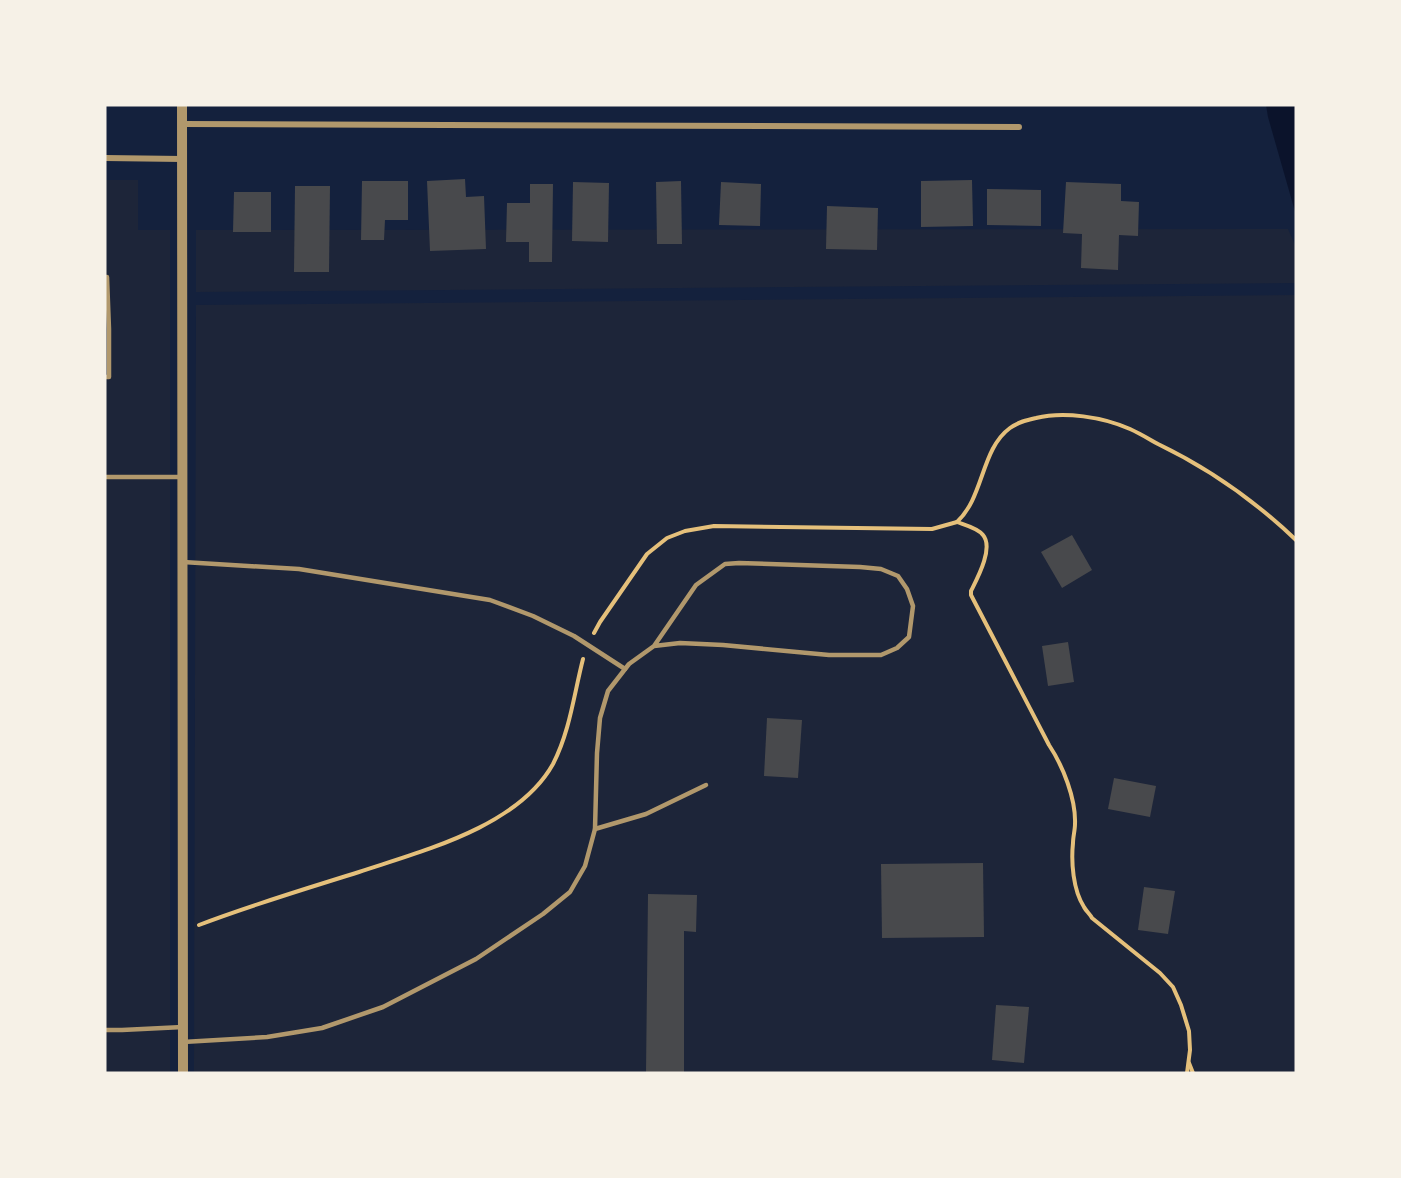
<svg xmlns="http://www.w3.org/2000/svg" width="1401" height="1178" font-family="'Alegreya Sans',sans-serif">
<style>
.green{fill:#1d2539}
.water{fill:#0b132b}
.building{fill:#48494c}
.lines{fill:none;stroke-linecap:round;stroke-linejoin:round}
.path{stroke:#e5c07b;stroke-width:4}
.service{stroke:#b1986c;stroke-width:4.5}
.minor{stroke:#b1986c;stroke-width:6}
.tertiary{stroke:#b1986c;stroke-width:10}
</style>
<rect width="100%" height="100%" fill="#14213d"/>
<g class="green">
<polygon points="105,180 138,180 138,230 170,230 170,1073 105,1073"/>
<polygon points="1288,229 1296,247 1296,283 196,292 196,230"/>
<polygon points="1296,295 1296,1073 194,1073 196,305"/>
</g>
<polygon class="water" points="1266,105 1296,105 1296,215 1268,117"/>
<g class="building">
<polygon points="465,179 466,197 484,196 486,249 430,251 427,181"/>
<polygon points="972,180 973,226 921,227 921,181"/>
<polygon points="362,181 408,181 408,220 385,220 384,240 361,240"/>
<polygon points="681,181 682,244 657,244 656,182"/>
<polygon points="573,182 609,183 608,242 572,241"/>
<polygon points="721,182 761,184 760,226 719,225"/>
<polygon points="1066,182 1121,184 1121,201 1139,202 1138,236 1119,235 1118,270 1081,268 1082,234 1063,233"/>
<polygon points="530,184 553,184 552,262 529,262 529,242 506,242 507,203 530,203"/>
<polygon points="295,186 330,186 329,272 294,272"/>
<polygon points="987,189 1041,190 1041,226 987,225"/>
<polygon points="234,192 271,192 271,232 233,232"/>
<polygon points="827,206 878,208 877,250 826,249"/>
<polygon points="1072,535 1092,570 1062,588 1041,552"/>
<polygon points="1068,642 1074,682 1048,686 1042,646"/>
<polygon points="767,718 802,720 798,778 764,776"/>
<polygon points="1114,778 1156,786 1150,817 1108,809"/>
<polygon points="983,863 984,937 882,938 881,864"/>
<polygon points="1144,887 1175,891 1168,934 1138,930"/>
<polygon points="648,894 697,895 696,932 684,931 684,1073 646,1073"/>
<polygon points="996,1005 1029,1007 1024,1063 992,1060"/>
</g>
<g class="lines">
<g class="path">
<polyline points="594,633 600,622 647,554 667,538 685,531 714,526 932,529 957,522"/>
<path d="M199,925C251,905 305,889 359,872C422,851 518,827 553,764C570,731 574,694 583,659"/>
<polyline points="1189,1063 1193,1073"/>
<path d="M1187,1073L1190,1050L1189,1031L1181,1005L1173,987L1160,973L1092,918C1090,914 1086,911 1084,907C1073,890 1071,862 1073,843C1073,837 1075,830 1075,824C1076,799 1063,766 1049,745L971,595V591C977,579 994,548 983,535C978,528 965,525 957,522C984,497 981,449 1010,428C1018,422 1027,420 1036,418C1064,411 1103,417 1130,429C1139,433 1149,439 1158,444C1210,469 1254,500 1296,540"/>
</g>
<g class="service">
<polyline points="105,277 107,277 109,329 109,377 105,377"/>
<polyline points="105,477 183,477"/>
<polyline points="183,562 299,569 490,600 533,616 574,636 625,669"/>
<polyline points="595,829 646,814 706,785"/>
<polyline points="105,1030 122,1030 183,1027"/>
<polyline points="183,1042 267,1037 322,1028 383,1007 476,959 543,914 570,892 585,866 595,829 597,753 600,718 608,691 629,664 654,646 680,643 723,645 829,655 881,655 897,648 909,637 913,606 907,589 898,576 881,569 860,567 739,563 725,564 696,585 654,646"/>
</g>
<g class="minor">
<polyline points="182,124 1019,127"/>
<polyline points="105,158 182,159"/>
</g>
<polyline class="tertiary" points="182,105 183,1073"/>
</g>
<rect width="1401" height="1178" fill="none" stroke="#f6f1e7" stroke-width="213"/>
</svg>
